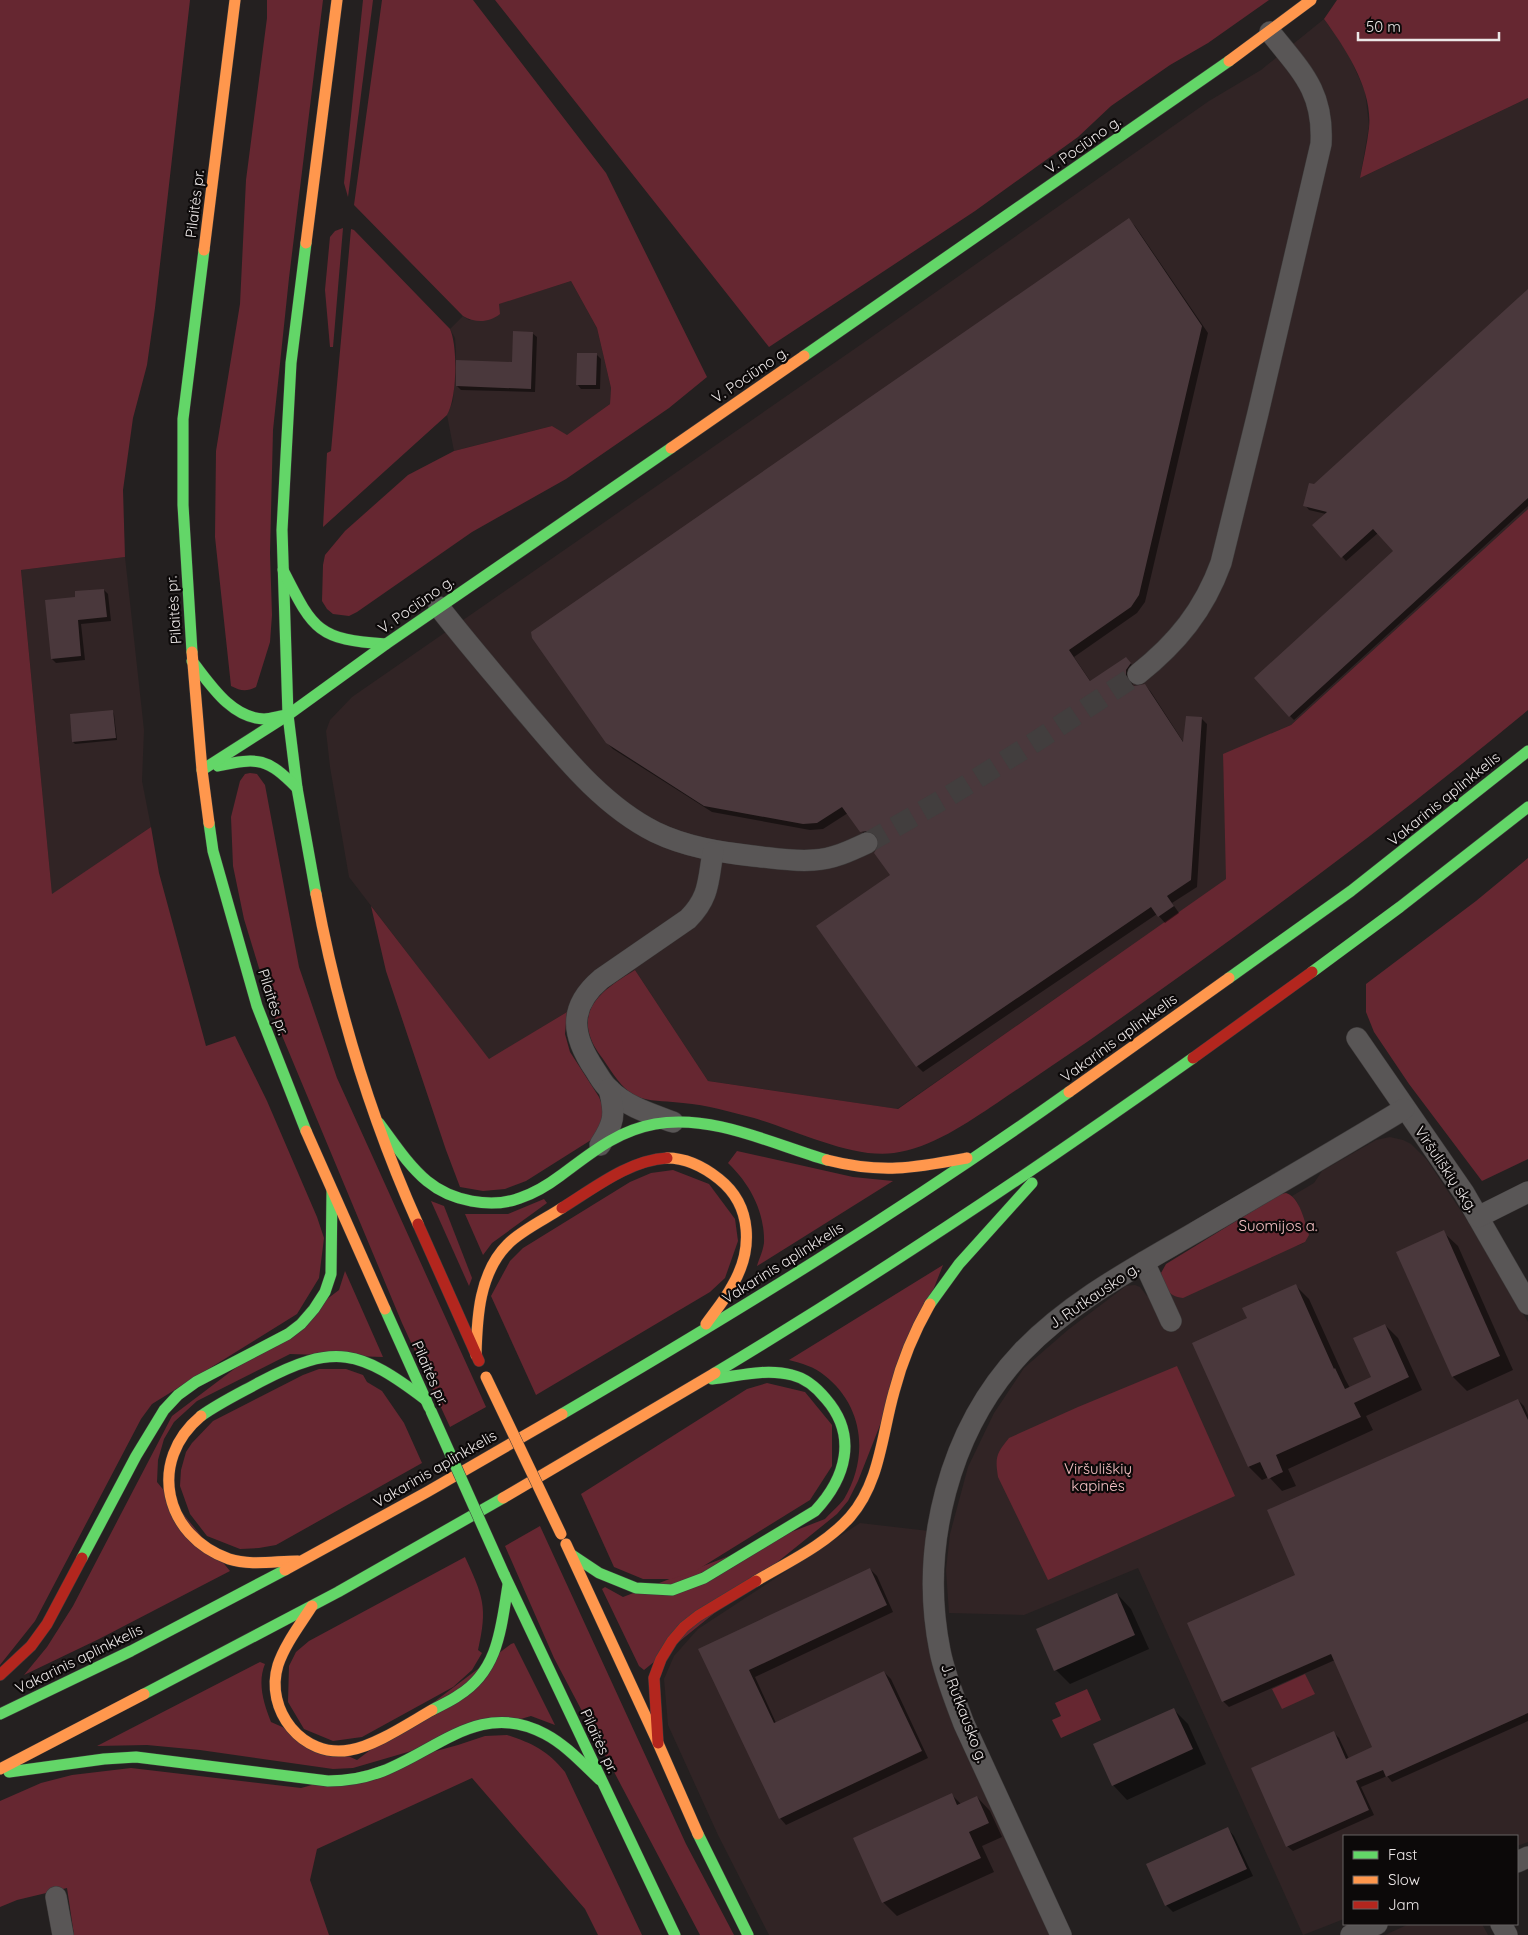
<svg xmlns="http://www.w3.org/2000/svg" width="1528" height="1935" font-family="Quicksand,sans-serif">
<style>
.built{fill:#312425}
.green{fill:#662731}
.shadow{fill:#0007}
.building{fill:#4a383c}
.lines{fill:none;stroke-linecap:round;stroke-linejoin:round}
.street-tunnel{stroke:#423e3e;stroke-width:21;stroke-dasharray:21 11;stroke-linecap:butt}
.street-casing{stroke:#3d3a3a;stroke-width:22}
.fast-casing{stroke:#3d3a3a;stroke-width:12}
.slow-casing{stroke:#3d3a3a;stroke-width:12}
.jam-casing{stroke:#3d3a3a;stroke-width:12}
.street{stroke:#595656;stroke-width:21}
.fast{stroke:#63d668;stroke-width:11}
.slow{stroke:#ff974d;stroke-width:11}
.jam{stroke:#b3261e;stroke-width:11}
.fast-bridge-casing{stroke:#3d3a3a;stroke-width:12;stroke-linecap:butt}
.slow-bridge-casing{stroke:#3d3a3a;stroke-width:12;stroke-linecap:butt}
.fast-bridge{stroke:#63d668;stroke-width:11}
.slow-bridge{stroke:#ff974d;stroke-width:11}
.labels{text-anchor:middle;stroke-width:4.5;stroke-linejoin:round;paint-order:stroke}
.street-label{font-size:15px;fill:#ece7e7;stroke:#0c0909}
.park-label{font-size:15px;fill:#f6c1c4;stroke:#0c0909}
</style>
<rect width="100%" height="100%" fill="#242020"/>
<g class="built">
<polygon points="1324,19 1346,49 1365,91 1369,126 1360,178 1528,98 1528,509 1291,725 1223,755 1227,879 897,1109 708,1081 635,970 489,1060 349,877 330,767 326,731 330,720 352,697 866,341 1209,101 1261,70"/>
<polygon points="571,281 597,328 611,388 610,404 567,436 552,426 454,451 447,415 453,401 456,352 455,338 450,329 463,316 469,320 498,304"/>
<polygon points="125,557 144,730 142,781 151,827 52,895 21,570"/>
<polygon points="1390,1137 1403,1140 1411,1144 1427,1160 1467,1220 1528,1322 1528,1842 1517,1846 1517,1836 1344,1836 1344,1919 1303,1935 1138,1568 1024,1615 949,1613 946,1570 950,1534 968,1467 994,1413 1024,1368 1069,1329 1126,1286 1135,1285 1140,1287 1147,1296 1302,1244 1305,1242 1297,1202 1292,1196 1314,1183 1322,1171 1376,1140"/>
<polygon points="860,1523 929,1531 928,1620 1051,1935 769,1935 718,1835 668,1725 664,1679 674,1656 698,1629"/>
<polygon points="1409,1924 1482,1924 1488,1935 1385,1935"/>
</g>
<g class="green">
<polygon points="0,0 190,0 155,308 147,365 133,418 123,490 125,557 21,570 52,894 151,827 159,873 206,1046 235,1036 267,1101 317,1217 324,1238 319,1278 297,1314 152,1404 141,1419 35,1621 0,1665"/>
<path d="M267,0H323L289,278L273,430L270,553L272,615L270,642L256,687C246,692 241,691 231,686L215,537L216,451L240,304L246,180L267,18Z"/>
<polygon points="363,0 373,0 348,197 344,183"/>
<path d="M382,0H473L606,173L707,377L669,408L566,479L472,532L357,612L349,616L333,614L327,609L322,601L323,565L325,555L345,531L408,475L454,451L552,426L567,435L610,404L611,388L597,328L571,281L499,304L500,314C489,323 475,323 463,316L354,205Z"/>
<polygon points="495,0 1269,0 1208,43 1170,65 1111,106 1078,137 975,211 769,347"/>
<path d="M1337,0H1528V98L1360,178C1363,162 1367,145 1369,128C1373,90 1346,49 1324,19Z"/>
<polygon points="343,228 333,347 330,347 325,290 330,237 335,231"/>
<path d="M351,229L354,230L450,329C458,346 457,399 447,415L323,527L327,453L331,451Z"/>
<path d="M1528,509V710C1386,828 1238,936 1087,1042C1057,1062 1027,1083 997,1103C967,1123 931,1148 894,1153C853,1159 795,1130 754,1118C731,1112 707,1105 683,1103C669,1101 655,1102 641,1098C625,1093 616,1078 607,1065C602,1057 594,1048 591,1039C577,1004 611,985 635,970L708,1081L898,1109L1226,879L1223,754L1291,725Z"/>
<polygon points="250,773 257,774 265,785 299,967 337,1078 486,1407 450,1427 402,1323 273,1014 244,919 233,866 231,817 240,781 245,774"/>
<polygon points="1528,858 1528,1159 1482,1181 1409,1084 1374,1032 1366,1012 1366,984 1476,901"/>
<polygon points="371,906 489,1059 567,1012 565,1034 570,1052 599,1097 605,1112 603,1122 591,1140 526,1181 505,1189 483,1191 460,1187 446,1150 386,971"/>
<path d="M737,1151L853,1177L893,1181L757,1266C759,1259 763,1251 764,1243C765,1212 750,1184 728,1163Z"/>
<polygon points="673,1170 709,1184 735,1219 738,1241 725,1278 710,1292 536,1395 491,1296 510,1261 523,1248 630,1182 651,1173"/>
<path d="M1286,1193C1300,1197 1305,1223 1309,1235L1305,1242L1183,1298C1167,1296 1165,1287 1161,1273L1166,1264L1280,1194Z"/>
<polygon points="544,1199 547,1203 492,1243 483,1255 465,1214 508,1214"/>
<polygon points="431,1201 444,1206 472,1278 469,1286"/>
<path d="M943,1265L858,1481L848,1501L837,1514L644,1670L639,1666L602,1589L605,1587L623,1597L825,1519C831,1512 839,1506 844,1499C869,1457 864,1406 824,1375C815,1367 801,1363 789,1360Z"/>
<polygon points="345,1271 383,1357 290,1354 197,1401 174,1422 164,1439 158,1460 157,1482 230,1571 99,1639 24,1675 47,1647 73,1606 172,1416 339,1290"/>
<path d="M1177,1366L1235,1496L1048,1580L998,1477C995,1457 996,1454 1009,1438L1078,1407Z"/>
<polygon points="319,1369 346,1369 363,1375 367,1382 382,1391 404,1423 422,1463 276,1545 259,1548 240,1549 207,1536 190,1514 180,1486 181,1470 186,1452 192,1443 213,1421 303,1375"/>
<polygon points="767,1383 805,1392 832,1425 832,1466 810,1500 697,1570 672,1579 643,1579 614,1567 581,1494 747,1389"/>
<polygon points="540,1526 686,1844 734,1935 700,1935 554,1658 505,1546"/>
<path d="M465,1557C483,1596 488,1607 478,1650L482,1653L472,1670L453,1687L362,1737L333,1741L304,1729L288,1702L289,1666L296,1652L309,1641Z"/>
<path d="M514,1643L555,1725L531,1716L353,1768L333,1769L200,1750L147,1745L97,1746L260,1662L265,1664C257,1683 264,1704 271,1722L357,1760L511,1644Z"/>
<polygon points="1305,1674 1315,1694 1282,1709 1272,1689"/>
<polygon points="1087,1689 1101,1720 1061,1738 1052,1720 1061,1716 1055,1703"/>
<path d="M507,1735C532,1743 548,1751 565,1772L642,1935H598L585,1909L472,1778L317,1849L310,1880L329,1935H74L67,1888L17,1900L0,1907V1801L41,1783L72,1775L131,1768L301,1788L458,1745L485,1736Z"/>
</g>
<g class="shadow">
<polygon points="1129,220 1135,226 1208,333 1145,602 1137,613 1074,657 1091,682 1126,658 1136,670 1132,677 1133,686 1145,685 1151,692 1184,743 1201,718 1207,724 1197,887 1172,903 1179,913 1165,923 1157,914 923,1072 917,1066 892,876 879,838 875,836 867,838 848,813 823,829 810,830 712,812 613,749 607,743"/>
<polygon points="1528,291 1528,506 1294,720 1290,716 1395,551 1378,533 1346,561 1314,525 1326,514 1309,510 1305,505 1315,486"/>
<polygon points="532,333 537,337 535,392 461,390 457,386 513,363"/>
<polygon points="597,355 601,359 600,389 581,389 577,384"/>
<polygon points="104,590 108,594 111,621 81,624 85,660 56,663 52,659 77,598"/>
<polygon points="113,712 114,714 117,740 75,744 73,742"/>
<polygon points="1443,1232 1458,1246 1513,1370 1467,1391 1453,1377 1397,1252"/>
<polygon points="1296,1286 1309,1299 1345,1379 1350,1388 1372,1378 1385,1325 1398,1338 1422,1390 1366,1416 1373,1430 1288,1469 1296,1486 1282,1491 1269,1477 1262,1480 1249,1467 1194,1343 1249,1319"/>
<polygon points="1518,1400 1524,1406 1528,1415 1528,1721 1392,1782 1387,1776 1361,1787 1374,1815 1293,1851 1287,1846 1334,1733 1339,1738 1349,1759 1374,1747 1335,1660 1229,1707 1223,1701 1297,1576"/>
<polygon points="870,1569 877,1576 893,1612 755,1677 776,1723 884,1672 891,1679 928,1758 786,1825 780,1818 700,1649"/>
<polygon points="1117,1594 1131,1609 1149,1649 1070,1684 1056,1670"/>
<polygon points="1174,1710 1188,1724 1206,1764 1127,1800 1113,1785"/>
<polygon points="951,1794 961,1804 977,1797 990,1811 1002,1837 982,1846 994,1872 897,1916 883,1902"/>
<polygon points="1228,1829 1234,1836 1253,1876 1173,1912 1166,1905"/>
</g>
<g class="building">
<polygon points="1129,218 1202,326 1139,595 1131,607 1069,650 1090,681 1126,657 1131,663 1126,670 1126,677 1128,682 1134,686 1145,684 1183,742 1186,716 1202,717 1191,880 1167,896 1174,906 1158,917 1151,907 916,1067 816,926 890,875 874,853 879,844 878,837 875,833 868,831 860,832 842,807 817,823 803,824 704,806 606,743 532,638 531,632"/>
<polygon points="1528,289 1528,498 1289,717 1254,678 1393,551 1373,529 1341,558 1312,525 1327,512 1303,506 1309,483 1314,484"/>
<polygon points="513,331 533,332 531,389 456,386 456,360 512,362"/>
<polygon points="577,353 597,353 596,385 576,385"/>
<polygon points="104,589 107,617 78,620 81,656 51,659 45,600 75,597 75,591"/>
<polygon points="113,710 116,738 72,742 70,714"/>
<polygon points="1444,1230 1500,1356 1452,1377 1396,1252"/>
<polygon points="1296,1284 1334,1369 1335,1368 1345,1389 1371,1377 1353,1338 1385,1324 1409,1377 1354,1403 1361,1417 1276,1455 1283,1472 1268,1479 1260,1462 1248,1467 1192,1343 1247,1318 1242,1308"/>
<polygon points="1518,1399 1528,1420 1528,1713 1386,1777 1383,1770 1356,1781 1369,1810 1286,1847 1251,1768 1334,1731 1346,1759 1372,1747 1331,1654 1222,1702 1187,1623 1295,1575 1267,1510"/>
<polygon points="870,1568 887,1605 749,1670 774,1723 884,1671 922,1751 779,1819 698,1649"/>
<polygon points="1117,1593 1135,1635 1054,1671 1036,1629"/>
<polygon points="1174,1708 1193,1749 1112,1786 1093,1744"/>
<polygon points="952,1793 957,1805 977,1796 989,1823 969,1832 981,1858 882,1903 853,1838"/>
<polygon points="1228,1827 1247,1869 1165,1906 1146,1864"/>
</g>
<g class="lines">
<polyline class="street-tunnel" points="867,843 949,796 1035,742 1138,674"/>
<g class="street-casing">
<g id="street">
<path d="M439,607C466,642 495,675 523,709C561,753 601,805 655,832C686,847 719,852 753,856C773,858 794,862 814,860C833,859 850,851 867,843"/>
<path d="M1138,674C1177,643 1204,610 1221,563L1258,413L1321,144C1324,91 1301,71 1270,32"/>
<polyline points="1357,1038 1464,1193 1528,1304"/>
<path d="M673,1122C651,1114 625,1106 609,1089C603,1084 599,1076 595,1070C572,1036 567,1008 601,979L688,919C710,897 708,880 713,852"/>
<path d="M600,1145C614,1123 616,1115 609,1089"/>
<polyline points="1478,1217 1528,1192"/>
<polyline points="1144,1262 1171,1321"/>
<polyline points="1517,1862 1528,1857"/>
<polyline points="56,1897 63,1935"/>
<polyline points="1501,1924 1507,1935"/>
<path d="M1061,1935L964,1724C955,1700 945,1676 940,1651C919,1547 949,1429 1022,1352C1071,1301 1134,1268 1194,1233C1264,1192 1335,1151 1404,1109"/>
<polyline points="1351,1935 1377,1924"/>
</g>
</g>
<g class="fast-casing">
<g id="fast">
<polyline points="306,243 291,363 282,530 288,715 297,788 316,894"/>
<polyline points="804,356 1229,61"/>
<path d="M283,570C313,629 317,640 386,644"/>
<polyline points="192,652 183,505 183,419 204,250"/>
<path d="M192,661C210,684 231,718 264,719C271,719 279,716 287,715"/>
<path d="M218,766C259,757 267,758 297,788"/>
<polyline points="202,770 288,715 386,644 671,448"/>
<polyline points="209,823 213,851 257,1006 306,1131"/>
<polyline points="1312,972 1400,907 1528,807"/>
<polyline points="1229,978 1351,891 1528,751"/>
<path d="M379,1123C394,1143 408,1165 427,1181C451,1201 491,1209 520,1198C535,1193 548,1185 560,1176C590,1154 616,1131 655,1124C713,1114 772,1144 827,1160"/>
<polyline points="930,1304 959,1264 1032,1183"/>
<polyline points="385,1309 429,1407"/>
<path d="M715,1373C878,1275 1038,1168 1193,1058"/>
<path d="M562,1414C735,1313 906,1208 1069,1092"/>
<path d="M201,1416C219,1403 240,1393 260,1382C335,1342 360,1350 426,1400"/>
<path d="M572,1555L599,1573L636,1588L672,1590L704,1578L815,1511C846,1478 858,1436 826,1399C817,1388 805,1378 792,1375C766,1368 738,1376 712,1379"/>
<polyline points="82,1558 136,1456 164,1410 178,1395 196,1382 288,1334 301,1324 314,1309 325,1292 331,1274 332,1191"/>
<polyline points="504,1574 675,1935"/>
<polyline points="144,1694 338,1592 503,1498"/>
<path d="M432,1710C441,1705 451,1701 459,1695C499,1670 501,1627 508,1585"/>
<polyline points="0,1714 131,1651 285,1570"/>
<path d="M9,1772L104,1759L136,1757L328,1781C348,1781 365,1778 383,1771C439,1749 482,1700 545,1734C566,1745 583,1764 600,1780"/>
<polyline points="698,1834 748,1935"/>
</g>
</g>
<g class="slow-casing">
<g id="slow">
<polyline points="1229,61 1311,0"/>
<polyline points="306,243 337,0"/>
<polyline points="204,250 235,0"/>
<polyline points="671,448 804,356"/>
<polyline points="192,652 202,770 209,823"/>
<path d="M316,894C337,1007 371,1119 418,1224"/>
<polyline points="1069,1092 1229,978"/>
<polyline points="306,1131 385,1309"/>
<path d="M667,1158C686,1158 704,1167 719,1179C753,1206 753,1251 732,1286C725,1300 715,1311 706,1324"/>
<path d="M827,1160C882,1174 913,1168 967,1158"/>
<path d="M476,1355C477,1317 479,1273 508,1244C520,1231 547,1218 562,1208"/>
<path d="M201,1416C147,1461 164,1536 229,1559C250,1566 276,1561 298,1561"/>
<polyline points="503,1498 715,1373"/>
<polyline points="566,1544 658,1743 698,1834"/>
<polyline points="285,1570 427,1492 562,1414"/>
<path d="M756,1581C788,1562 825,1545 850,1517C880,1483 882,1434 894,1392C902,1361 914,1332 930,1304"/>
<path d="M312,1606C300,1625 285,1644 278,1665C264,1710 303,1759 350,1750C375,1746 409,1723 432,1710"/>
<polyline points="0,1769 144,1694"/>
</g>
</g>
<g class="jam-casing">
<g id="jam">
<polyline points="1193,1058 1312,972"/>
<path d="M562,1208C593,1189 629,1160 667,1158"/>
<polyline points="418,1224 479,1361"/>
<polyline points="0,1675 31,1646 47,1624 82,1558"/>
<polyline points="658,1743 654,1678 661,1659 672,1641 684,1627 698,1616 756,1581"/>
</g>
</g>
<use href="#street" class="street"/>
<use href="#fast" class="fast"/>
<use href="#slow" class="slow"/>
<use href="#jam" class="jam"/>
<g class="fast-bridge-casing">
<polyline id="fast-bridge" points="431,1411 504,1574"/>
</g>
<g class="slow-bridge-casing">
<polyline id="slow-bridge" points="486,1377 561,1534"/>
</g>
<use href="#fast-bridge" class="fast-bridge"/>
<use href="#slow-bridge" class="slow-bridge"/>
</g>
<g class="labels">
<g class="street-label">
<text transform="translate(1083 145) rotate(-35)" y="5">V. Pociūno g.</text>
<text transform="translate(195 204) rotate(-83)" y="5">Pilaitės pr.</text>
<text transform="translate(750 375) rotate(-34)" y="5">V. Pociūno g.</text>
<text transform="translate(416 605) rotate(-35)" y="5">V. Pociūno g.</text>
<text transform="translate(174 610) rotate(-94)" y="5">Pilaitės pr.</text>
<text transform="translate(1444 799) rotate(-39)" y="5">Vakarinis aplinkkelis</text>
<text transform="translate(273 1002) rotate(72)" y="5">Pilaitės pr.</text>
<text transform="translate(1119 1038) rotate(-36)" y="5">Vakarinis aplinkkelis</text>
<text transform="translate(1446 1169) rotate(56)" y="5">Viršuliškių skg.</text>
<text transform="translate(783 1263) rotate(-32)" y="5">Vakarinis aplinkkelis</text>
<text transform="translate(1094 1296) rotate(-34)" y="5">J. Rutkausko g.</text>
<text transform="translate(430 1373) rotate(66)" y="5">Pilaitės pr.</text>
<text transform="translate(435 1469) rotate(-30)" y="5">Vakarinis aplinkkelis</text>
<text transform="translate(79 1659) rotate(-26)" y="5">Vakarinis aplinkkelis</text>
<text transform="translate(964 1713) rotate(69)" y="5">J. Rutkausko g.</text>
<text transform="translate(599 1741) rotate(65)" y="5">Pilaitės pr.</text>
</g>
<g class="park-label">
<text x="1278" y="1231">Suomijos a.</text>
<text x="1098" y="1474">Viršuliškių<tspan x="1098" dy="17">kapinės</tspan></text>
</g>
</g>
<rect x="1343" y="1835" width="175" height="90" fill="#0c0909" stroke="#666262"/>
<rect x="1353" y="1851" width="25" height="8" fill="#63d668" stroke="#666262"/>
<text x="1388" y="1860" font-size="15" fill="#ece7e7">Fast</text>
<rect x="1353" y="1876" width="25" height="8" fill="#ff974d" stroke="#666262"/>
<text x="1388" y="1885" font-size="15" fill="#ece7e7">Slow</text>
<rect x="1353" y="1901" width="25" height="8" fill="#b3261e" stroke="#666262"/>
<text x="1388" y="1910" font-size="15" fill="#ece7e7">Jam</text>
<path d="M1358 32v8h141v-8" fill="none" stroke="#ece7e7" stroke-width="2.5"/>
<text x="1366" y="32" font-size="15" fill="#ece7e7" stroke="#0c0909" stroke-width="4" paint-order="stroke">50 m</text>
</svg>
